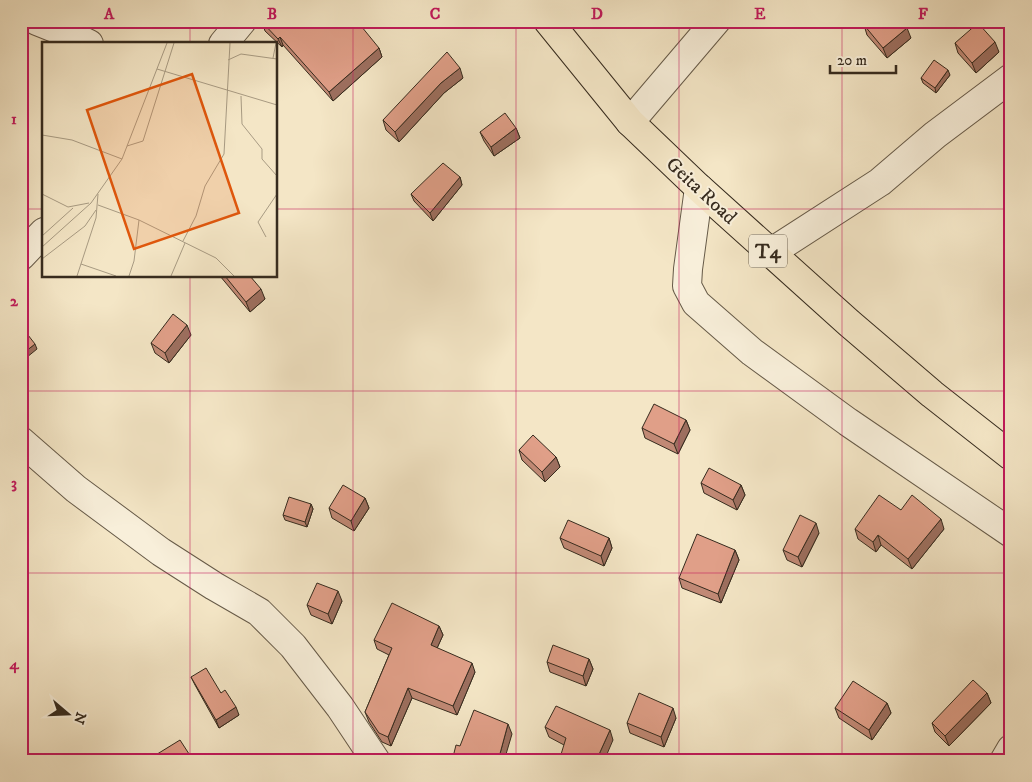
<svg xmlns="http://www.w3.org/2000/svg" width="1032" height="782" font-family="'IM FELL DW Pica',serif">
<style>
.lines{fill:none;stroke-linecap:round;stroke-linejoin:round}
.minor-casing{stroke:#665a48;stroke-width:30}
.highway-casing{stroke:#362b1e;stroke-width:30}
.minor{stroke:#f8efda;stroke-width:28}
.highway{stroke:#f4e6c6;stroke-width:28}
.wall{fill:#c18975;stroke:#362b1e}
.shaded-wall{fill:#9d6f5f;stroke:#362b1e}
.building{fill:#e09f88;stroke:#362b1e}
.grid{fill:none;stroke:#c2185b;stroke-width:1;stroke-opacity:0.55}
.labels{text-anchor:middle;stroke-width:4;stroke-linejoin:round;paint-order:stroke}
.shield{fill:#f8efda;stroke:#706656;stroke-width:1}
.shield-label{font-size:19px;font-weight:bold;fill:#362b1e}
.street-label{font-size:20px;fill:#362b1e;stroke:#f8efda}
.inset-road{fill:none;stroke:#a89b83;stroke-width:1}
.view{fill:#df570d;fill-opacity:0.15;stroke:#df570d;stroke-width:2.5}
.inset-edge{fill:none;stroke:#362b1e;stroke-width:2.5}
.neatline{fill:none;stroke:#c2185b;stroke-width:2}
.grid-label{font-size:16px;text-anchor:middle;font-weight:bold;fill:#c2185b}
</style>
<rect width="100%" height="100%" fill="#f4e6c6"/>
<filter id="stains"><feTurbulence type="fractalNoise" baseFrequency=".004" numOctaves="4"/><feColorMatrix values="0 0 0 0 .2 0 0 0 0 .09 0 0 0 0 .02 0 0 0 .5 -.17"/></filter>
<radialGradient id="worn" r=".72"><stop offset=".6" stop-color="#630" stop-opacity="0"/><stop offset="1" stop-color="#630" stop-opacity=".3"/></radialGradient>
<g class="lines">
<g class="minor-casing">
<g id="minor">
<polyline points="37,21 67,33 89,44"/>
<polyline points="223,44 242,21"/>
<polyline points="630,122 716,21"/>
<polyline points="699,188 688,269 687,286 696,303 752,352 848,422 1011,533"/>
<polyline points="770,253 880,182 935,135 1011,78"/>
<polyline points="21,256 44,232"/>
<polyline points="21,441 76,489 161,552 214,586 259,612 293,646 340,707 376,761"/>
<polyline points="1004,761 1011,749"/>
</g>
</g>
<g class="highway-casing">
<polyline id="highway" points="548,21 630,122 699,188 849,323 932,394 1011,456"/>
</g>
<use href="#minor" class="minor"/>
<use href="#highway" class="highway"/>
</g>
<g class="wall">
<polygon points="262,22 379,48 382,57 333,101 283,45 282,47 265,31"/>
<polygon points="864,25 911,38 887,58 867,35"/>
<polygon points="955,43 999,52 976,73 958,53"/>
<polygon points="950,75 936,93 923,83 921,78"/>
<polygon points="463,78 444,93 399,142 386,130 383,120"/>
<polygon points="516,128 520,138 494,156 484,141 480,132"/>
<polygon points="460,177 462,185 433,221 414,201 411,194"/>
<polygon points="220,276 250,276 265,299 250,312"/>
<polygon points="191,335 169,363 155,353 151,343"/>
<polygon points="686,420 690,430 678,454 645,438 642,428"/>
<polygon points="519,450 556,457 560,467 545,482 522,460"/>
<polygon points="701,483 741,485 745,495 737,510 704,493"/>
<polygon points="365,498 369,508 354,531 332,518 329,508"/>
<polygon points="311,504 313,509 307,527 285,520 283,515"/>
<polygon points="901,510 944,529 912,569 881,545 876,552 858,539 855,529"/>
<polygon points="819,533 802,567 787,560 783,550"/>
<polygon points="560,538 609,538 612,548 604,566 564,548"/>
<polygon points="735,550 739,560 721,603 682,588 679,578"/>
<polygon points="342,601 332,624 311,615 307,605"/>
<polygon points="439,626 443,635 437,648 475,672 457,715 412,698 391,746 382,742 369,722 365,712 389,655 377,649 374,640"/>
<polygon points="589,659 593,669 586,686 550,672 547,662"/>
<polygon points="191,677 221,693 239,715 219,728 195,685"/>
<polygon points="987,693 991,703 949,746 935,732 932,723"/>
<polygon points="887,703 891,713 872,740 839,718 835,708"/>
<polygon points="676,718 664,747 630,733 627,723"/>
<polygon points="545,727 613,740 564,745 549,737"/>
</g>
<g class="shaded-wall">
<polygon points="907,28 911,38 887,58 883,48"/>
<polygon points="280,37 283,45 282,47 278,39"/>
<polygon points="995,42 999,52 976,73 972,63"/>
<polygon points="379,48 382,57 333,101 329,92"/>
<polygon points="460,68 463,78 444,93 399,142 395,132 441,83"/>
<polygon points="948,70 950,75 936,93 935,88"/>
<polygon points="516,128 520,138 494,156 491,147"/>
<polygon points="460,177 462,185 433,221 430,213"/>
<polygon points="261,289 265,299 250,312 246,302"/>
<polygon points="187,325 191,335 169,363 165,353"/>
<polygon points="35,344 37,349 21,362 21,355"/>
<polygon points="686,420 690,430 678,454 674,444"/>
<polygon points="556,457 560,467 545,482 542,472"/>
<polygon points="741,485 745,495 737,510 733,500"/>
<polygon points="365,498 369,508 354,531 351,521"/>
<polygon points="311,504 313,509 307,527 305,522"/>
<polygon points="941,519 944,529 912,569 908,559"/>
<polygon points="816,523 819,533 802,567 798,557"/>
<polygon points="878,535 881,545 876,552 873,542"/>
<polygon points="609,538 612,548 604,566 601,556"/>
<polygon points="735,550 739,560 721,603 718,594"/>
<polygon points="338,591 342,601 332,624 328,614"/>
<polygon points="439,626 443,635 434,655 431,645"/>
<polygon points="589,659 593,669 586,686 583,676"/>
<polygon points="472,663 475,672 457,715 453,706"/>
<polygon points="408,688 412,698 391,746 388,737"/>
<polygon points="987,693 991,703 949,746 945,736"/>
<polygon points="887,703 891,713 872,740 869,730"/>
<polygon points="236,707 239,715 219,728 216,720"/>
<polygon points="673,708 676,718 664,747 661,737"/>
<polygon points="508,724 512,734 504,761 498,761"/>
<polygon points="610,730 613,740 604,761 596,761"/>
<polygon points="191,757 192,761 185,761"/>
</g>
<g class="building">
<polygon points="263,21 357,21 379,48 329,92 280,37 278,39 262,22"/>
<polygon points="868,21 901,21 907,28 883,48 864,25"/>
<polygon points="978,23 995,42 972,63 955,43"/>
<polygon points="447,52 460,68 441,83 395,132 383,120"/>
<polygon points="934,60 948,70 935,88 921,78"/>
<polygon points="505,113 516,128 491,147 480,132"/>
<polygon points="443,163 460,177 430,213 411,194"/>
<polygon points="225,276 250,276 261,289 246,302"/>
<polygon points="173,314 187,325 165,353 151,343"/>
<polygon points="21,326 35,344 21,355"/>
<polygon points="654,404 686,420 674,444 642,428"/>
<polygon points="533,435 556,457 542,472 519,450"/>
<polygon points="709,468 741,485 733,500 701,483"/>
<polygon points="343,485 365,498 351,521 329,508"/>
<polygon points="879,495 901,510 912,495 941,519 908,559 878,535 873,542 855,529"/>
<polygon points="289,497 311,504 305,522 283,515"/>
<polygon points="800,515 816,523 798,557 783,550"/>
<polygon points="568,520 609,538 601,556 560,538"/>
<polygon points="697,534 735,550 718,594 679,578"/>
<polygon points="317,583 338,591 328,614 307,605"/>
<polygon points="392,603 439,626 431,645 472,663 453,706 408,688 388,737 379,733 365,712 392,648 374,640"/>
<polygon points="553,645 589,659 583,676 547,662"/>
<polygon points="206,668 221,693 225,690 236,707 216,720 191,677"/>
<polygon points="973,680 987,693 945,736 932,723"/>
<polygon points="853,681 887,703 869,730 835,708"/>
<polygon points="639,693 673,708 661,737 627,723"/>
<polygon points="556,706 610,730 596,761 559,761 566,738 545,727"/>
<polygon points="474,710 508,724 498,761 452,761 456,745 460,746"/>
<polygon points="180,740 191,757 185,761 157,761 154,756"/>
</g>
<path class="grid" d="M190,21V44M353,21V761M516,21V761M679,21V761M842,21V761M21,209H44M276,209H1011M190,276V761M21,391H1011M21,573H1011"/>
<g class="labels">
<rect class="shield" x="749" y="234.5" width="38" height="33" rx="4"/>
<g class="shield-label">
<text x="768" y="258">T4</text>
</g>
<g class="street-label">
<text transform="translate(702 190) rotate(43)" y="7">Geita Road</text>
</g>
</g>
<g transform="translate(42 42)">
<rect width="235" height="235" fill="#f4e6c6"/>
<path class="inset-road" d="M231,16L234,1M186,18L199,12L235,17M115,27L235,63M199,54L200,82L220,107V117L235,134M0,93L30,98L80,117M85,104L101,99L132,1M0,152L26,165L47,161M56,163L97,178L174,216L192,234M0,194L31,166M224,195L216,180L235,152M141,199L154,174L163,144L182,112L188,1M0,205L49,161L80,117L125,1M0,217L43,184L54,168M39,222L74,234M35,234L54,176L56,152M87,234L92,219L97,178M129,234L143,201"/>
<path class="view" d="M150,32L197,171L92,207L45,68Z"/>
<rect width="235" height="235" class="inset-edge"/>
</g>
<rect width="1032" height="782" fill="none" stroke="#f4e6c6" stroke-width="55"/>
<g transform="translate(68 714) rotate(109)" stroke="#f8efda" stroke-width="4" paint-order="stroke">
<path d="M0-4L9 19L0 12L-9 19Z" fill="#362b1e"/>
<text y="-8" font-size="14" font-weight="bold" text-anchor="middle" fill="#362b1e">N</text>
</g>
<path d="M830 65v8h66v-8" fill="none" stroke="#362b1e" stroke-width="2.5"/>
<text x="837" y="65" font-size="15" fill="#362b1e" stroke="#f8efda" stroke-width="4" paint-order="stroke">20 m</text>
<rect x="28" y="28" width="976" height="726" class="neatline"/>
<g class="grid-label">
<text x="109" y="19">A</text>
<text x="272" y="19">B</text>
<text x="435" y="19">C</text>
<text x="597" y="19">D</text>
<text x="760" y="19">E</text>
<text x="923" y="19">F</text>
<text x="14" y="124">1</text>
<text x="14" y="306">2</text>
<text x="14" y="488">3</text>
<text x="14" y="669">4</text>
</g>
<rect width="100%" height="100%" filter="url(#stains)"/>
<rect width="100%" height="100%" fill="url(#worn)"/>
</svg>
